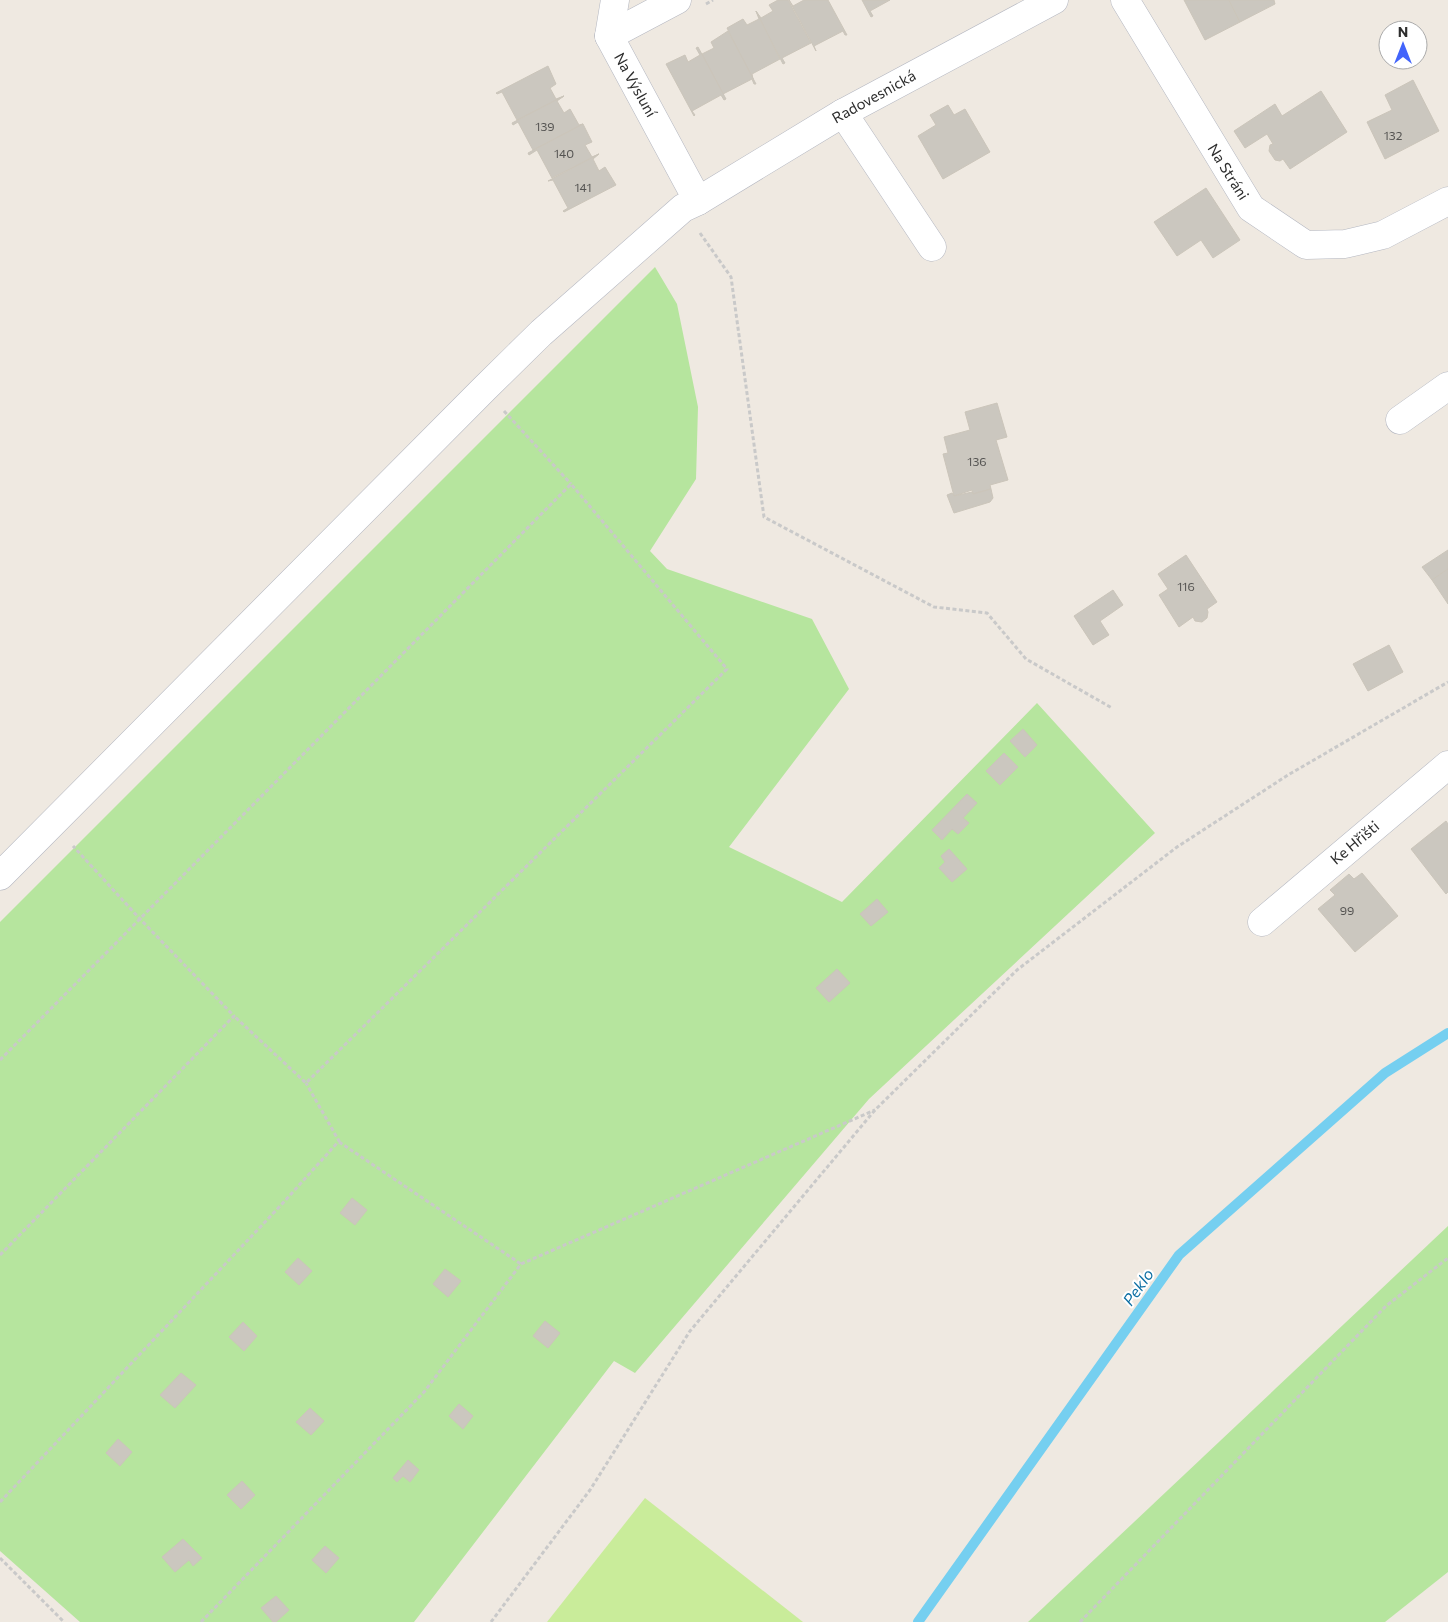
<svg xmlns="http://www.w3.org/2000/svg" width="1448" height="1622" font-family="Commissioner,sans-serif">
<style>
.green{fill:#b6e59e}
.pitch{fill:#c9ec9a}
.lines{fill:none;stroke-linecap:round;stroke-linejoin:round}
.stream{stroke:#75cff0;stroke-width:10}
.building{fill:#cbc7bf;stroke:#cbc5ba}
.minor-casing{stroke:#b4b7c1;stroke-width:29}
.path{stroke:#c9c9c9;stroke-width:3;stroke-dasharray:4 2.5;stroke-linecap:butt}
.minor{stroke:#fff;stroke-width:28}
.labels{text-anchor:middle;stroke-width:4;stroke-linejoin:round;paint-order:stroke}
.number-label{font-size:12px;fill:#555452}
.street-label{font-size:15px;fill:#2e2e2e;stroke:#fff}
.water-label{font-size:16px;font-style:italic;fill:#0d6fa3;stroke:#fff}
</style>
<rect width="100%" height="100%" fill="#efe9e1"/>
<g class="green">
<polygon points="655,267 677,304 698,407 696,479 650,551 667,569 812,619 849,689 729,847 842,902 1037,703 1155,833 869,1099 635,1373 614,1361 414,1622 80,1622 0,1551 0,922"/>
<polygon points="1448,1226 1448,1572 1385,1622 1028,1622"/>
</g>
<polygon class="pitch" points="645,1498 803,1622 547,1622"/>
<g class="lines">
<polyline class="stream" points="918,1622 1179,1255 1385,1073 1448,1033"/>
</g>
<g class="building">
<polygon points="778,0 788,0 811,43 782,58 785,63 783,64 756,11 761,18 773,11 769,5"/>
<polygon points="789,0 793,6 804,0 828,0 847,35 845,35 843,31 814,46 816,51"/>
<polygon points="862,0 890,0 870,11 873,16 871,17"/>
<polygon points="1184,0 1229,0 1240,22 1205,40"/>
<polygon points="1229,0 1274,0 1275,4 1240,22"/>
<polygon points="756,11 780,59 752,74 753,79 727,28 743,19 747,25 759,19"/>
<polygon points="728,31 756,84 754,84 752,79 723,94 702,54 714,48 711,42"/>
<polygon points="698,47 726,99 724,100 721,95 692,111 695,115 694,116 666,64 685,55 688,62 700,55 696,48"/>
<polygon points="548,66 556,84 550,88 556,99 564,96 517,120 502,92 497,94 496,93"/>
<polygon points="1413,80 1439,131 1385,159 1367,122 1392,110 1385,95"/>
<polygon points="1321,91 1347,132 1290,169 1283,159 1280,161 1275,160 1269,151 1270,145 1273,144 1267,134 1245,148 1234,131 1275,104 1282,116"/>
<polygon points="564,96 557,101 564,113 570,109 579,125 583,124 533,150 518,122 513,125 512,123"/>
<polygon points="948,105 954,115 965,109 990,152 943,179 918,136 936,125 930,115"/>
<polygon points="583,124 592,142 585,145 592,157 599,154 552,178 537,150 529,155 528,153"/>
<polygon points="599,154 593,159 599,171 605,167 616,185 564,212 563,211 568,208 553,180 548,181"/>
<polygon points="1206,188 1240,240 1213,258 1201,240 1177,256 1154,222"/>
<polygon points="997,403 1007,437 996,440 1008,480 990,485 991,489 973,494 972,490 954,496 943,454 948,453 944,437 970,430 965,412"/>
<polygon points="991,489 993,498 990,502 954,513 947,495 952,493 954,496 972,492 973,494"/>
<polygon points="1448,550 1448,569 1432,580 1422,567"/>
<polygon points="1186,555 1217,602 1207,609 1208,612 1207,618 1202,622 1195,621 1193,617 1179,627 1159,595 1168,589 1158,574"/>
<polygon points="1448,569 1448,604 1432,580"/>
<polygon points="1113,590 1123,605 1100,621 1109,635 1093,645 1074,616"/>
<polygon points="1389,645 1403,672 1368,691 1353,664"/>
<polygon points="1023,729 1037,745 1025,757 1010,741"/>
<polygon points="1004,753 1018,767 1000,785 986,771"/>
<polygon points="967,794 977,803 963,818 969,823 958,834 952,829 942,840 932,830"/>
<polygon points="1446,821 1448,824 1448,892 1446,894 1411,849"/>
<polygon points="949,849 967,869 952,882 939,868 945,862 941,856"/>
<polygon points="1362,873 1398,916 1355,952 1318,909 1335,895 1330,890 1349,874 1354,879"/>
<polygon points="877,899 888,912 871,926 860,914"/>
<polygon points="837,969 850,983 829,1002 816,988"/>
<polygon points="352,1198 367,1210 355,1225 340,1213"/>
<polygon points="298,1258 312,1271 299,1285 285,1272"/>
<polygon points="445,1269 461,1281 448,1297 433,1284"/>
<polygon points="545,1321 560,1333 548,1348 533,1336"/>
<polygon points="243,1322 257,1336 244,1351 229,1337"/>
<polygon points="181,1373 196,1385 175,1408 160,1395"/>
<polygon points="459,1404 473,1416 463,1429 449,1416"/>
<polygon points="310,1408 324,1421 311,1435 296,1422"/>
<polygon points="118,1439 132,1452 120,1466 106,1453"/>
<polygon points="408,1460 419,1470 410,1482 403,1476 397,1482 393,1478"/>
<polygon points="242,1481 255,1495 241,1509 227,1495"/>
<polygon points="183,1539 202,1558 193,1566 189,1560 175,1572 162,1557"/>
<polygon points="325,1546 339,1558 326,1573 312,1560"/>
<polygon points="276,1596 289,1610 276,1622 273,1622 261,1608"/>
</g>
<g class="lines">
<g class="minor-casing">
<g id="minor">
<polyline points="677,0 609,36 698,201"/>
<polyline points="1125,0 1251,208 1306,245 1345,244 1383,235 1448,201"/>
<polyline points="609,36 615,0"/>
<polyline points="843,113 932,247"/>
<polyline points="1400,420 1448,386"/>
<polyline points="0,876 484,389 541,333 683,208 698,201 843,113 1054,0"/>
<polyline points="1262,922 1448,765"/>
</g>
</g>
<g class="path">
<polyline points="706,4 713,0"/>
<polyline points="700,233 731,277 764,517 934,607 987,613 1026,659 1112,708"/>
<polyline points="504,411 571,484"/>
<polyline points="0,1060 571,484 727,669 306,1083 234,1016"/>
<polyline points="339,1142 521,1264"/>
<polyline points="0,1255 234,1016 140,919 73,846"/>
<polyline points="0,1502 282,1204 339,1141 306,1083"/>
<polyline points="0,1558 64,1622"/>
<polyline points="201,1622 424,1392 521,1264 875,1110"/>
<polyline points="491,1622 590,1490 690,1331 875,1110 1017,970 1177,847 1288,775 1448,682"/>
<polyline points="1080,1622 1386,1306 1448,1258"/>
</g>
<use href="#minor" class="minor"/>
</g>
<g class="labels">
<g class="number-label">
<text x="545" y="131">139</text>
<text x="1393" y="140">132</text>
<text x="564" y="158">140</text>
<text x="583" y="192">141</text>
<text x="977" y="466">136</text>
<text x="1186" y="591">116</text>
<text x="1347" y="915">99</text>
</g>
<g class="street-label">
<text transform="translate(635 85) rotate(61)" y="5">Na Výsluní</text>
<text transform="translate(874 97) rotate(-29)" y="5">Radovesnická</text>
<text transform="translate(1228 172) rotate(58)" y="5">Na Stráni</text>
<text transform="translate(1355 843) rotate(-40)" y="5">Ke Hřišti</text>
</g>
<g class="water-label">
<text transform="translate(1138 1287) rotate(-55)" y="6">Peklo</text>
</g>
</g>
<g transform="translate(1403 45)"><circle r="24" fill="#ffffff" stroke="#ababab"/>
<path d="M0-4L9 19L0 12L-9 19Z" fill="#4264fb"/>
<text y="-8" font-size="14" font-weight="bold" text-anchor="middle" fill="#2e2e2e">N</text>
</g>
</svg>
